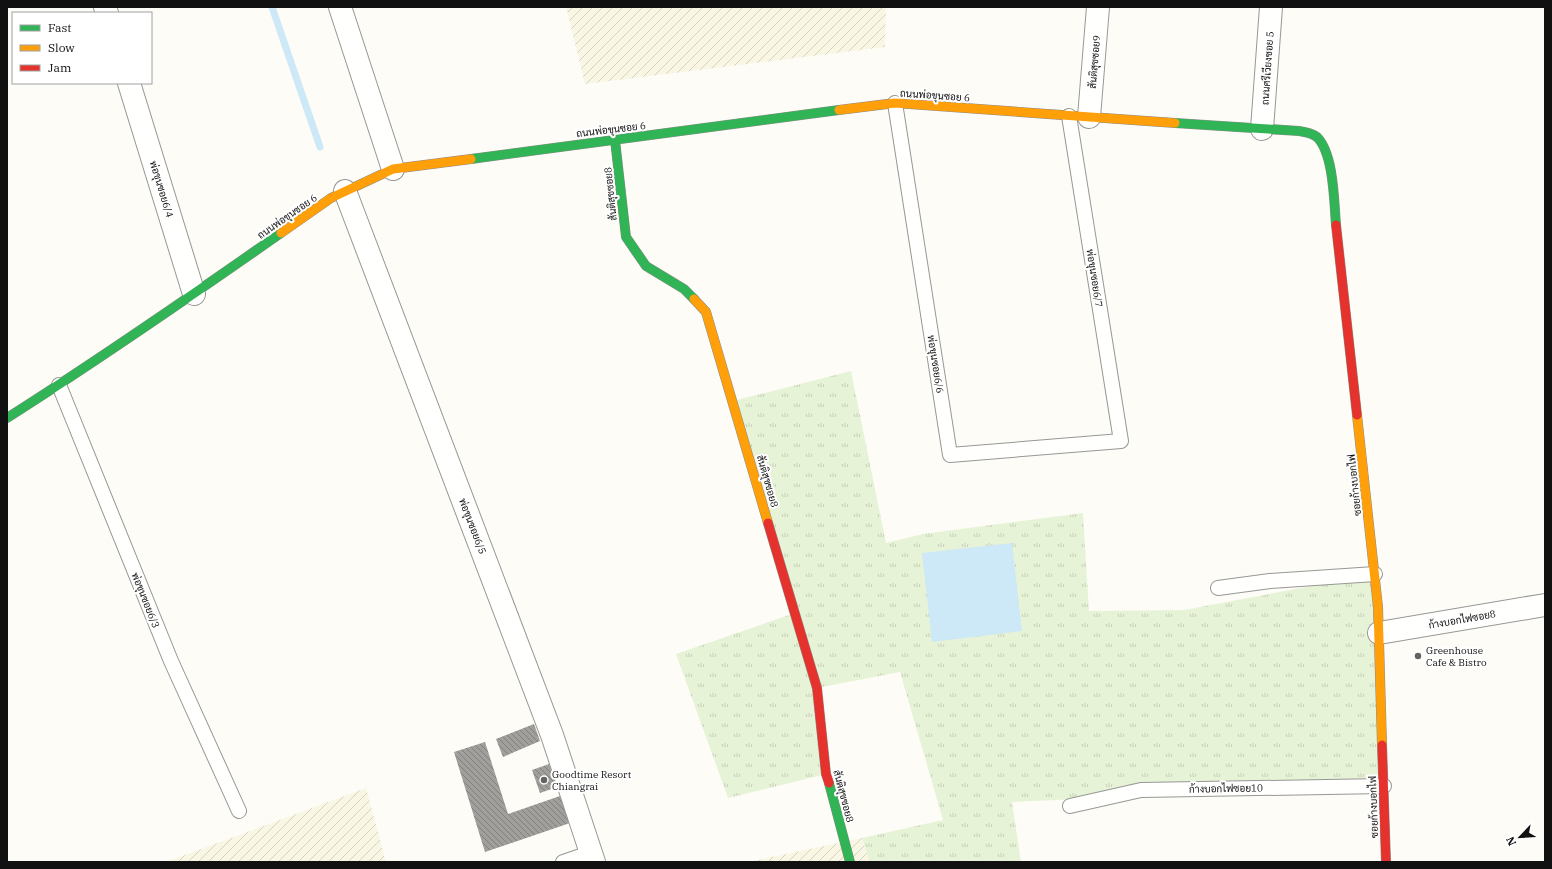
<svg xmlns="http://www.w3.org/2000/svg" width="1552" height="869" font-family="'IBM Plex Serif',Sarabun,serif">
<style>
.farmland{fill:url(#farmland-furrows)}
.grass{fill:url(#grass-tufts)}
.water{fill:#cde8f7}
.lines{fill:none;stroke-linecap:round;stroke-linejoin:round}
.stream{stroke:#cde8f7;stroke-width:7}
.building{fill:url(#building-back-hatch)}
.lane-casing{stroke:#979795;stroke-width:16}
.street-casing{stroke:#979795;stroke-width:24}
.fast-casing{stroke:#8e8d8b;stroke-width:10}
.slow-casing{stroke:#8e8d8b;stroke-width:10}
.jam-casing{stroke:#8e8d8b;stroke-width:10}
.lane{stroke:#fffffe;stroke-width:14}
.street{stroke:#fffffe;stroke-width:22}
.fast{stroke:#30b455;stroke-width:9}
.slow{stroke:#ff9f0a;stroke-width:9}
.jam{stroke:#e5322d;stroke-width:9}
.poi-dot{fill:#646362;stroke:#fff;stroke-width:1.5}
.labels{text-anchor:middle;stroke-width:4;stroke-linejoin:round;paint-order:stroke}
.street-label{font-size:10px;fill:#111;stroke:#fff}
.poi-label{font-size:10px;fill:#111;stroke:#fff;text-anchor:start}
</style>
<defs>
<pattern id="farmland-furrows" width="10" height="10" patternUnits="userSpaceOnUse"><rect width="10" height="10" fill="#f9f7e4"/><path d="M-1 1l2-2M0 10L10 0M9 11l2-2" fill="none" stroke="#d4d3c3"/></pattern>
<pattern id="grass-tufts" width="24" height="20" patternUnits="userSpaceOnUse"><rect width="24" height="20" fill="#e7f3d7"/><path d="M3 7l-1-3M5 7V3M7 7l1-3M15 17l-1-3M17 17v-4M19 17l1-3" fill="none" stroke="#c5cfb8"/></pattern>
<pattern id="building-back-hatch" width="6" height="6" patternUnits="userSpaceOnUse"><rect width="6" height="6" fill="#a19f9c"/><path d="M-1 5l2 2M0 0l6 6M5-1l2 2" fill="none" stroke="#82807e"/></pattern>
</defs>
<rect width="100%" height="100%" fill="#fdfcf7"/>
<g class="farmland">
<polygon points="566,7 886,7 885,47 585,84"/>
<polygon points="366,788 386,862 166,862"/>
<polygon points="862,838 870,862 748,862"/>
</g>
<polygon class="grass" points="851,371 886,543 923,534 1083,513 1089,611 1184,610 1375,574 1384,786 1012,802 1021,862 870,862 862,838 943,820 900,672 817,688 826,774 728,798 676,654 795,613 733,401"/>
<polygon class="water" points="1012,543 1022,631 932,642 922,553"/>
<g class="lines">
<polyline class="stream" points="272,7 320,147"/>
</g>
<g class="building">
<polygon points="534,724 540,741 503,757 496,739"/>
<polygon points="485,742 508,814 560,796 570,823 485,852 454,752"/>
<polygon points="549,764 557,787 540,793 532,770"/>
</g>
<g class="lines">
<g class="lane-casing">
<g id="lane">
<polyline points="895,103 950,455 1121,441 1069,116"/>
<polyline points="59,385 171,661 239,811"/>
<polyline points="1218,588 1270,581 1375,574"/>
<polyline points="1070,806 1141,790 1384,786"/>
<polyline points="563,862 592,852"/>
</g>
</g>
<g class="street-casing">
<g id="street">
<polyline points="105,7 107,13"/>
<polyline points="340,7 393,169"/>
<polyline points="129,83 194,294"/>
<polyline points="1089,117 1098,7"/>
<polyline points="1262,129 1271,7"/>
<polyline points="345,191 552,735 594,862"/>
<polyline points="1379,633 1545,605"/>
</g>
</g>
<g class="fast-casing">
<g id="fast">
<path d="M1175,123L1299,131C1306,132 1312,133 1317,137C1334,154 1334,202 1336,225"/>
<polyline points="615,140 626,237 646,266 684,289 694,299"/>
<polyline points="471,159 839,110"/>
<path d="M7,418C100,359 191,296 281,233"/>
<polyline points="829,783 850,862"/>
</g>
</g>
<g class="slow-casing">
<g id="slow">
<polyline points="839,110 895,103 1175,123"/>
<polyline points="281,233 331,198 393,169 471,159"/>
<polyline points="694,299 706,312 768,523"/>
<polyline points="1357,415 1378,607 1382,745"/>
</g>
</g>
<g class="jam-casing">
<g id="jam">
<polyline points="1336,225 1357,415"/>
<polyline points="768,523 817,688 826,774 829,783"/>
<polyline points="1382,745 1386,862"/>
</g>
</g>
<use href="#lane" class="lane"/>
<use href="#street" class="street"/>
<use href="#fast" class="fast"/>
<use href="#slow" class="slow"/>
<use href="#jam" class="jam"/>
</g>
<g class="poi-dot">
<circle cx="1418" cy="656" r="4"/>
<circle cx="544" cy="780" r="4"/>
</g>
<g class="labels">
<g class="street-label">
<text transform="translate(1094 62) rotate(-85)" y="4">สันติสุขซอย9</text>
<text transform="translate(1267 68) rotate(-86)" y="4">ถนนศรีเวียงซอย 5</text>
<text transform="translate(935 95) rotate(4)" y="4">ถนนพ่อขุนซอย 6</text>
<text transform="translate(611 129) rotate(-7)" y="4">ถนนพ่อขุนซอย 6</text>
<text transform="translate(162 189) rotate(73)" y="4">พ่อขุนซอย6/4</text>
<text transform="translate(610 194) rotate(-96)" y="4">สันติสุขซอย8</text>
<text transform="translate(287 216) rotate(-35)" y="4">ถนนพ่อขุนซอย 6</text>
<text transform="translate(1095 278) rotate(81)" y="4">พ่อขุนซอย6/7</text>
<text transform="translate(936 364) rotate(81)" y="4">พ่อขุนซอย6/6</text>
<text transform="translate(768 481) rotate(74)" y="4">สันติสุขซอย8</text>
<text transform="translate(1354 485) rotate(-96)" y="4">ซอยก้างบอกไฟ</text>
<text transform="translate(473 526) rotate(69)" y="4">พ่อขุนซอย6/5</text>
<text transform="translate(146 600) rotate(68)" y="4">พ่อขุนซอย6/3</text>
<text transform="translate(1462 619) rotate(-10)" y="4">ก้างบอกไฟซอย8</text>
<text transform="translate(1226 788) rotate(-1)" y="4">ก้างบอกไฟซอย10</text>
<text transform="translate(844 796) rotate(75)" y="4">สันติสุขซอย8</text>
<text transform="translate(1373 807) rotate(-92)" y="4">ซอยก้างบอกไฟ</text>
</g>
<g class="poi-label">
<text x="1426" y="654">Greenhouse<tspan x="1426" dy="12">Cafe &amp; Bistro</tspan></text>
<text x="552" y="778">Goodtime Resort<tspan x="552" dy="12">Chiangrai</tspan></text>
</g>
</g>
<rect width="1552" height="869" fill="none" stroke="#111111" stroke-width="16"/>
<rect x="12" y="12" width="140" height="72" fill="#ffffff" stroke="#a0a0a0"/>
<rect x="20" y="25" width="20" height="6" fill="#30b455" stroke="#a0a0a0"/>
<text x="48" y="32" font-size="12" fill="#111111">Fast</text>
<rect x="20" y="45" width="20" height="6" fill="#ff9f0a" stroke="#a0a0a0"/>
<text x="48" y="52" font-size="12" fill="#111111">Slow</text>
<rect x="20" y="65" width="20" height="6" fill="#e5322d" stroke="#a0a0a0"/>
<text x="48" y="72" font-size="12" fill="#111111">Jam</text>
<g transform="translate(1520 837) rotate(245)" stroke="#ffffff" stroke-width="3" paint-order="stroke">
<path d="M0-3L7 15L0 10L-7 15Z" fill="#111111"/>
<text y="-6" font-size="11" font-weight="bold" text-anchor="middle" fill="#111111">N</text>
</g>
</svg>
